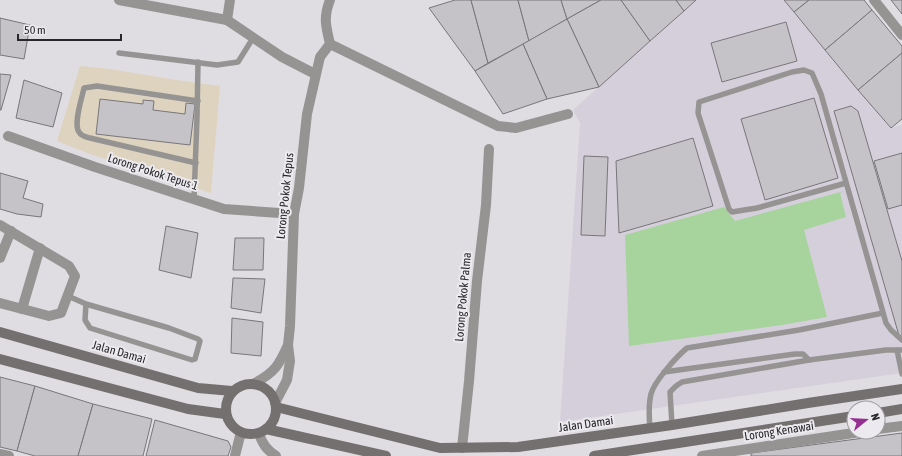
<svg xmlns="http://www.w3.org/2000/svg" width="902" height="456" font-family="'Asap Condensed',sans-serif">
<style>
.commercial{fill:#ded3bf}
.built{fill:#d5cfdb}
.pitch{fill:#a7d49c}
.building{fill:#c5c3c7;stroke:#79767b}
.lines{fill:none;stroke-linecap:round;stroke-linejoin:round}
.lane{stroke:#969493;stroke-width:5.5}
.street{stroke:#969493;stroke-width:10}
.secondary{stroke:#74706f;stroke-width:10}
.labels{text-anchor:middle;stroke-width:4;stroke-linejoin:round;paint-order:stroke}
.street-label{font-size:12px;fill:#282729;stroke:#eceaef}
</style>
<rect width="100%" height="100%" fill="#dfdde2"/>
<polygon class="commercial" points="80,66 110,69 176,80 220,86 211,193 90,154 57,141"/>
<polygon class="built" points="696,0 784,0 890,128 902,125 902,373 560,422 580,123 573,110"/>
<polygon class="pitch" points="844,191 840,193 846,217 804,230 827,317 782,325 629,346 625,235 724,207 735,221"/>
<g class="building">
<polygon points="455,0 471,0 488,63 475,71 429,8"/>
<polygon points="471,0 518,0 529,41 488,63"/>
<polygon points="518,0 561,0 567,19 529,41"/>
<polygon points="561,0 601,0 567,19"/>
<polygon points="601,0 621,0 650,41 599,87 567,19"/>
<polygon points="621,0 676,0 684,11 650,41"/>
<polygon points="676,0 696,0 684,11"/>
<polygon points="784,0 809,0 794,12"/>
<polygon points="809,0 864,0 872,10 825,50 794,12"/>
<polygon points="891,0 902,0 902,14"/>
<polygon points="872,10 902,46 902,53 858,90 825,50"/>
<polygon points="0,18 30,25 24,59 0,55"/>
<polygon points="567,19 599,87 547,99 523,44"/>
<polygon points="786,22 797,61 722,82 711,43"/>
<polygon points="523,44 547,99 503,114 475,71"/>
<polygon points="902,53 902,119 891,128 858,90"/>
<polygon points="0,74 11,75 1,110 0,110"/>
<polygon points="24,80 62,93 53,127 16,118"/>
<polygon points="814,98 838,178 765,200 741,119"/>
<polygon points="100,99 143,104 143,100 154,101 153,110 185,114 186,103 195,104 190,145 96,134"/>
<polygon points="851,106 858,111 902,261 902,338 900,339 834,111"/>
<polygon points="693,138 713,206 619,233 616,161"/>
<polygon points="902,153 902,205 888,209 874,161"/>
<polygon points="584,156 608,157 605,236 581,235"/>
<polygon points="0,173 28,181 23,198 43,204 41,217 17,214 0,209"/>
<polygon points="166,226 198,233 191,278 159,270"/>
<polygon points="235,238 264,238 263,270 233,270"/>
<polygon points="233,278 265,279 261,313 231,308"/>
<polygon points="232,318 263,322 261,356 231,353"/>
<polygon points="0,377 35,386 17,451 0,447"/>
<polygon points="35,386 93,404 78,456 35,456 17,451"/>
<polygon points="93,404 152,419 143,456 78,456"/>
<polygon points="155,420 228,441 231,447 228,456 146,456"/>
<polygon points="902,433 902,456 751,456 751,453"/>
</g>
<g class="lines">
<g class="lane">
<polyline points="119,53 217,65 238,62 253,38"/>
<path d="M196,163L90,138C86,137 81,136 79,132C73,124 82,98 84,88L97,86L198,101"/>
<polyline points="846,183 757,208 732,212 729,209 698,113 699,102 792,72 804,70 812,73 821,94 886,323 891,330 902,340"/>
<polyline points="194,199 197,117 198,62"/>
<polyline points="68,296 86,304 169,328 198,339 200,341 195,359 192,360 90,328 85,320 86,304"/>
<polyline points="897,350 902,374"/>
<polyline points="664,372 795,354 803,354 809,360"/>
<polyline points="672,425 670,392 676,386 682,382 809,360 886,350 902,350"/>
<path d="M650,428C649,417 648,406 651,394C654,382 676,357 687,348L799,330L883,313"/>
</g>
<g class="street">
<polyline points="119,0 227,20 282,57 315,74"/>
<polyline points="874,0 902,35"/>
<polyline points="227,20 230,0"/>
<polyline points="330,44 498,126 516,128 568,114"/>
<polyline points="8,136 95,167 224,209 294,214"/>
<polyline points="0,225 69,266 75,276 61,313 49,316 0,303"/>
<polyline points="0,258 11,231"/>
<polyline points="22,309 40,248"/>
<path d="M255,383C275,372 279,365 288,345"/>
<path d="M275,403L287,380L290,361L288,345L290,326L294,214L299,188L307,114L320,57L330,44C326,26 323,18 330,0"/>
<polyline points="878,429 902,426"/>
<path d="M259,433C262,444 267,450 276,456"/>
<polyline points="462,448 469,381 477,281 486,205 489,149"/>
<polyline points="0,454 9,456"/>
<polyline points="235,456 241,432"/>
<polyline points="702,456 860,432"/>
</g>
<g class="secondary">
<polyline points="0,332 198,388 232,391"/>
<polyline points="0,359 188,409 225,414"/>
<circle cx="251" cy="409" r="25"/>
<polyline points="276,407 440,448 518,447 672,425 808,403 902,389"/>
<polyline points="878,413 902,409"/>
<polyline points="266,429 386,456"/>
<polyline points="594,456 854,416"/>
</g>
</g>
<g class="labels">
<g class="street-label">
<text transform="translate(153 172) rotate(18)" y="4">Lorong Pokok Tepus 1</text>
<text transform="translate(285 196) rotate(-84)" y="4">Lorong Pokok Tepus</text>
<text transform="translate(463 297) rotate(-85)" y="4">Lorong Pokok Palma</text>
<text transform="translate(119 352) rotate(16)" y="4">Jalan Damai</text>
<text transform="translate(586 424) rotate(-8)" y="4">Jalan Damai</text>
<text transform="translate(779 431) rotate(-9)" y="4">Lorong Kenawai</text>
</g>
</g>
<g transform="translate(866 420) rotate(72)"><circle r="19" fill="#eceaef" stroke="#9e9ca0"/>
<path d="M0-3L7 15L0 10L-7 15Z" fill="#962f92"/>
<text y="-6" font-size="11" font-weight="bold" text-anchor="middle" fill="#282729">N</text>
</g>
<path d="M18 34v6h103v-6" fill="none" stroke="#282729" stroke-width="2"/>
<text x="24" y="34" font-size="12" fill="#282729" stroke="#eceaef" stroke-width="3" paint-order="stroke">50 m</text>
</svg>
